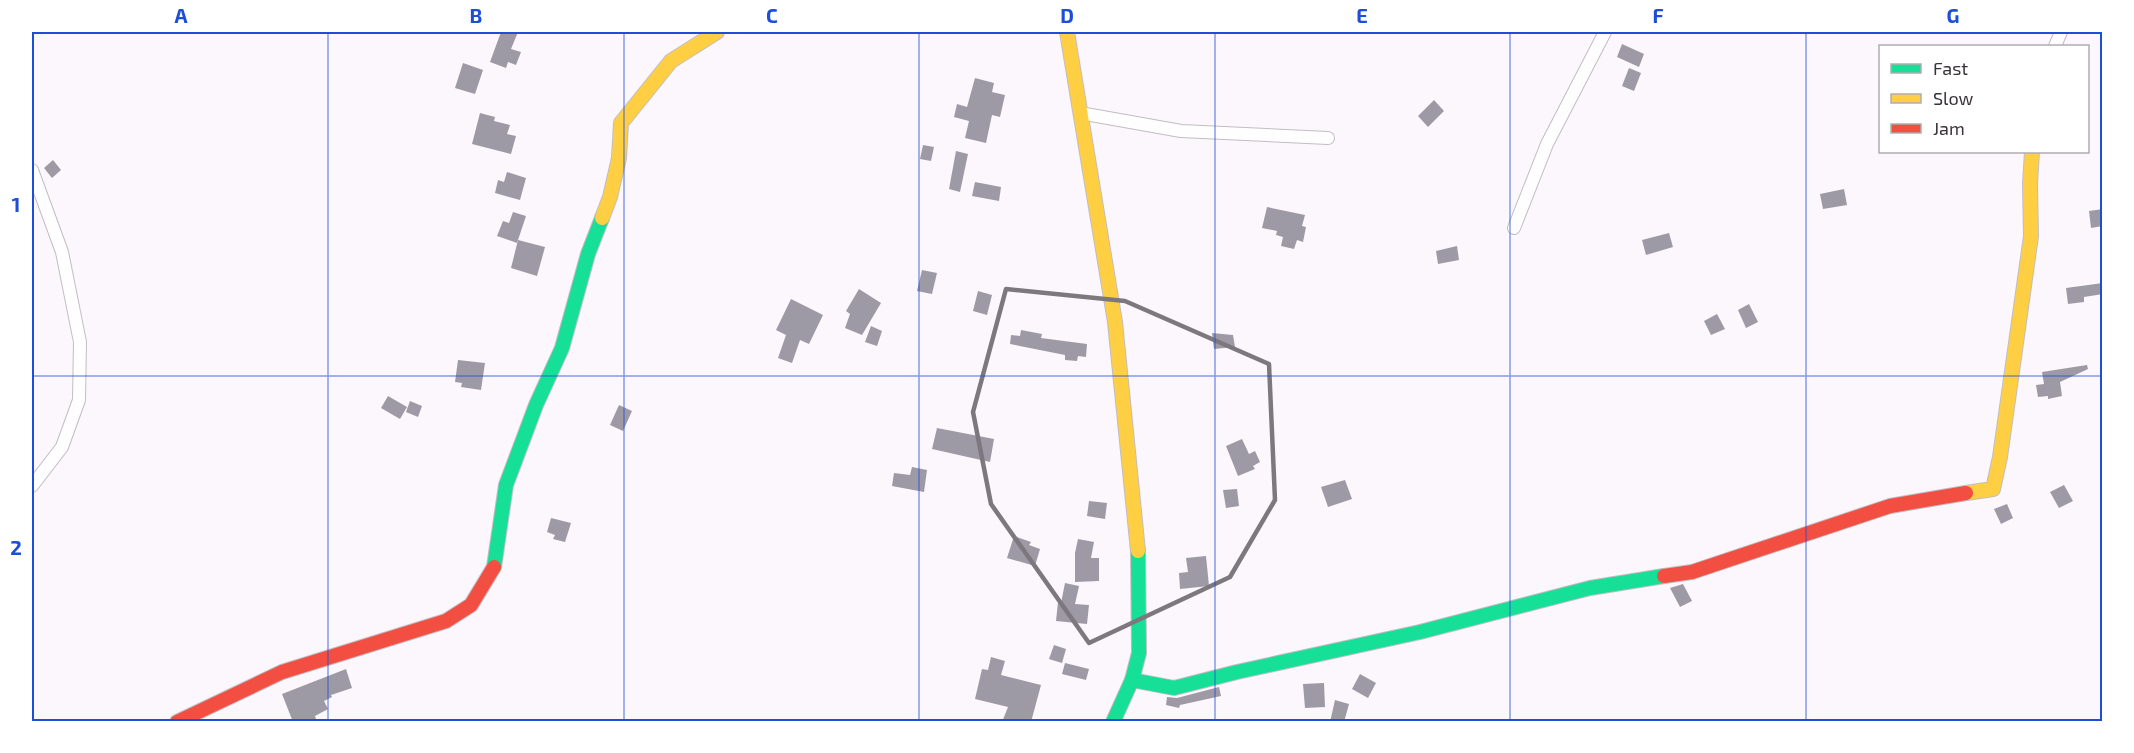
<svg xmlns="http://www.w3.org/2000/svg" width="2134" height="753" font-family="'Exo 2',sans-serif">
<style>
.building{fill:#9d9aa6}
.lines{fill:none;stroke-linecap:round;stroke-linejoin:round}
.street-casing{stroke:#c2bdc2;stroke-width:14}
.fast-casing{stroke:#c2bdc2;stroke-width:16}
.slow-casing{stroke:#c2bdc2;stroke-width:16}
.jam-casing{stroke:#c2bdc2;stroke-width:16}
.street{stroke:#fffeff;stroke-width:12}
.fast{stroke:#16e098;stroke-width:14}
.slow{stroke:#ffcf43;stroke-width:14}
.jam{stroke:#f24e42;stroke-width:14}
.marked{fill:none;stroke:#7d787d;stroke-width:4.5;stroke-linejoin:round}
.grid{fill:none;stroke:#1d4ed8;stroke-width:1.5;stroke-opacity:0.55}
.neatline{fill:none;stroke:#1d4ed8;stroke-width:2}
.grid-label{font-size:20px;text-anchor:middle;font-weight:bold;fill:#1d4ed8}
</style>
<rect width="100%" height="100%" fill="#fcf7fc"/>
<g class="building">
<polygon points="501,32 518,32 511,49 521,52 516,65 508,62 506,68 490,62"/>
<polygon points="1622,44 1644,54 1639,67 1617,57"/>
<polygon points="463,63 483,70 475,94 455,88"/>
<polygon points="1629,68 1641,73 1634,91 1622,86"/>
<polygon points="975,78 994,83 992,92 1005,95 1000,117 992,115 986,143 965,138 969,121 954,117 957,104 967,107"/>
<polygon points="1434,100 1444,111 1428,127 1418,116"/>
<polygon points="480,113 495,117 494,121 510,125 507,134 516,136 511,154 472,144"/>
<polygon points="923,145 934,147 931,161 920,159"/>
<polygon points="956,151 968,154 960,192 949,189"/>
<polygon points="53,160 61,170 52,178 44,168"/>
<polygon points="507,172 526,178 520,200 495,193 498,180 504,182"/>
<polygon points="975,182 1001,187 999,201 972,196"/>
<polygon points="1844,189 1847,205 1823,209 1820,194"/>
<polygon points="1267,207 1305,215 1302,226 1306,227 1303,242 1297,240 1294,249 1281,246 1283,237 1276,235 1277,231 1262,228"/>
<polygon points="2103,209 2103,226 2091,228 2089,211"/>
<polygon points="513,212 526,216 517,243 497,236 503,221 509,223"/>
<polygon points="1669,233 1673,247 1646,255 1642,240"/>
<polygon points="518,240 545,247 537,276 511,268"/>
<polygon points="1457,246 1459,260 1438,264 1436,251"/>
<polygon points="922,270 937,273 932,294 917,291"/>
<polygon points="2103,283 2103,294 2084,297 2084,302 2068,304 2066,288"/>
<polygon points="859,289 881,303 862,335 845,328 850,314 846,311"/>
<polygon points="978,291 992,295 987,315 973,311"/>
<polygon points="791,299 823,315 809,344 800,340 792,363 778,358 786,335 776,330"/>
<polygon points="1749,304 1758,322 1746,328 1738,310"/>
<polygon points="1717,314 1725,329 1711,335 1704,321"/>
<polygon points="871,326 882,331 877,346 865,342"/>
<polygon points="1021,330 1042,334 1041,338 1087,344 1086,357 1078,356 1077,361 1065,360 1065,355 1010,344 1011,335 1020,336"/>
<polygon points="1212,333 1233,335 1235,347 1214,349"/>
<polygon points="458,360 485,363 481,390 461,387 462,383 455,382"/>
<polygon points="2087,365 2088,369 2060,382 2062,396 2048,399 2048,396 2038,397 2036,385 2044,384 2042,372"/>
<polygon points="388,396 407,407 400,419 381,408"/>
<polygon points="410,401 422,406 418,417 406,412"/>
<polygon points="619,405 632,411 623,431 610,425"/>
<polygon points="937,428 994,439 990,462 932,449"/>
<polygon points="1242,439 1249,454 1255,451 1260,462 1253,466 1255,469 1238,476 1226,446"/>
<polygon points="912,467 927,470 924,492 892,486 894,473 910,475"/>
<polygon points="1345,480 1352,499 1328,507 1321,487"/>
<polygon points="2064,485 2073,501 2059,508 2050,492"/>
<polygon points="1237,489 1239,506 1226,508 1223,490"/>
<polygon points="1089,501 1107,503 1105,519 1087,516"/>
<polygon points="2007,504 2013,518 2001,524 1994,509"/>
<polygon points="551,518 571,523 565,542 553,539 555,535 547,532"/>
<polygon points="1014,536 1031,542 1029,545 1040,549 1035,566 1007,558"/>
<polygon points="1078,539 1094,542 1091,558 1099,558 1099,581 1075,582 1075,553"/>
<polygon points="1206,556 1209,586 1180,589 1179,573 1188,572 1186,558"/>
<polygon points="1065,583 1079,586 1075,604 1089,605 1087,624 1056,621 1058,602 1061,603"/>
<polygon points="1683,584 1692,601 1680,607 1670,588"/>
<polygon points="1054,645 1066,649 1062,663 1049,659"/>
<polygon points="991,657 1005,661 1001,675 1041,685 1031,722 1002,722 1008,707 975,699 982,669 988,670"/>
<polygon points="1065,663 1089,669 1086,680 1062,674"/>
<polygon points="346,669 352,688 331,695 332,697 324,701 328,709 315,716 317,722 293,722 282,694"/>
<polygon points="1360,674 1376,683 1368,698 1352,689"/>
<polygon points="1324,683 1325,707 1305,708 1303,684"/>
<polygon points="1219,687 1221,696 1180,705 1179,708 1166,705 1167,697 1177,698"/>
<polygon points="1335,700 1349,704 1344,722 1330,722"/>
</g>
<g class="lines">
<g class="street-casing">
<g id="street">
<polyline points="2055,46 2061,32"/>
<polyline points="1080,113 1181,131 1328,138"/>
<polyline points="32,170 62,252 80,342 79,400 62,447 32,486"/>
<polyline points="1514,228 1547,144 1605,32"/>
</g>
</g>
<g class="fast-casing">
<g id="fast">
<polyline points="494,567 506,485 536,405 562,348 588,254 602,218"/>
<polyline points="1132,680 1174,688 1237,672 1420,632 1590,588 1664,576"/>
<polyline points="1113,722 1132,680 1139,653 1138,551"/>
</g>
</g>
<g class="slow-casing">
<g id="slow">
<polyline points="1067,32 1115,322 1138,551"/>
<polyline points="602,218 610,197 619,158 621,123 671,61 717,32"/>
<polyline points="1966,493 1993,489 2000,457 2031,236 2030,184 2032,152"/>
</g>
</g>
<g class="jam-casing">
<g id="jam">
<polyline points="1664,576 1692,572 1890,506 1966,493"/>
<polyline points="177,722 282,672 446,621 471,605 494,567"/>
</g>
</g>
<use href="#street" class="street"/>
<use href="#fast" class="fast"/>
<use href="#slow" class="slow"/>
<use href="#jam" class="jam"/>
</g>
<path class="marked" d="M1006,289L1125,301L1269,364L1275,500L1230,577L1089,643L991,504L973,412Z"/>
<path class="grid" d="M328,32V722M624,32V722M919,32V722M1215,32V722M1510,32V722M1806,32V722M32,376H2102"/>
<rect width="2134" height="753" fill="none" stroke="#ffffff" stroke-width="66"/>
<rect x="1879" y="45" width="210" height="108" fill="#ffffff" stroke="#b0adb0" stroke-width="1.5"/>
<rect x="1891" y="64" width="30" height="9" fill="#16e098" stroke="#b0adb0" stroke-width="1.5"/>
<text x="1933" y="75" font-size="18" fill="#393339">Fast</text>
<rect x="1891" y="94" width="30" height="9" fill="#ffcf43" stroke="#b0adb0" stroke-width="1.5"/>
<text x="1933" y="105" font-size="18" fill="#393339">Slow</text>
<rect x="1891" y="124" width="30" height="9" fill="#f24e42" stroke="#b0adb0" stroke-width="1.5"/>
<text x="1933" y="135" font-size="18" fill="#393339">Jam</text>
<rect x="33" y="33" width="2068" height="687" class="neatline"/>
<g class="grid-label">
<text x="181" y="23">A</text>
<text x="476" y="23">B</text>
<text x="772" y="23">C</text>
<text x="1067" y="23">D</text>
<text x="1362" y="23">E</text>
<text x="1658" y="23">F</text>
<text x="1953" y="23">G</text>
<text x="16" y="212">1</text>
<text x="16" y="555">2</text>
</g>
</svg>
